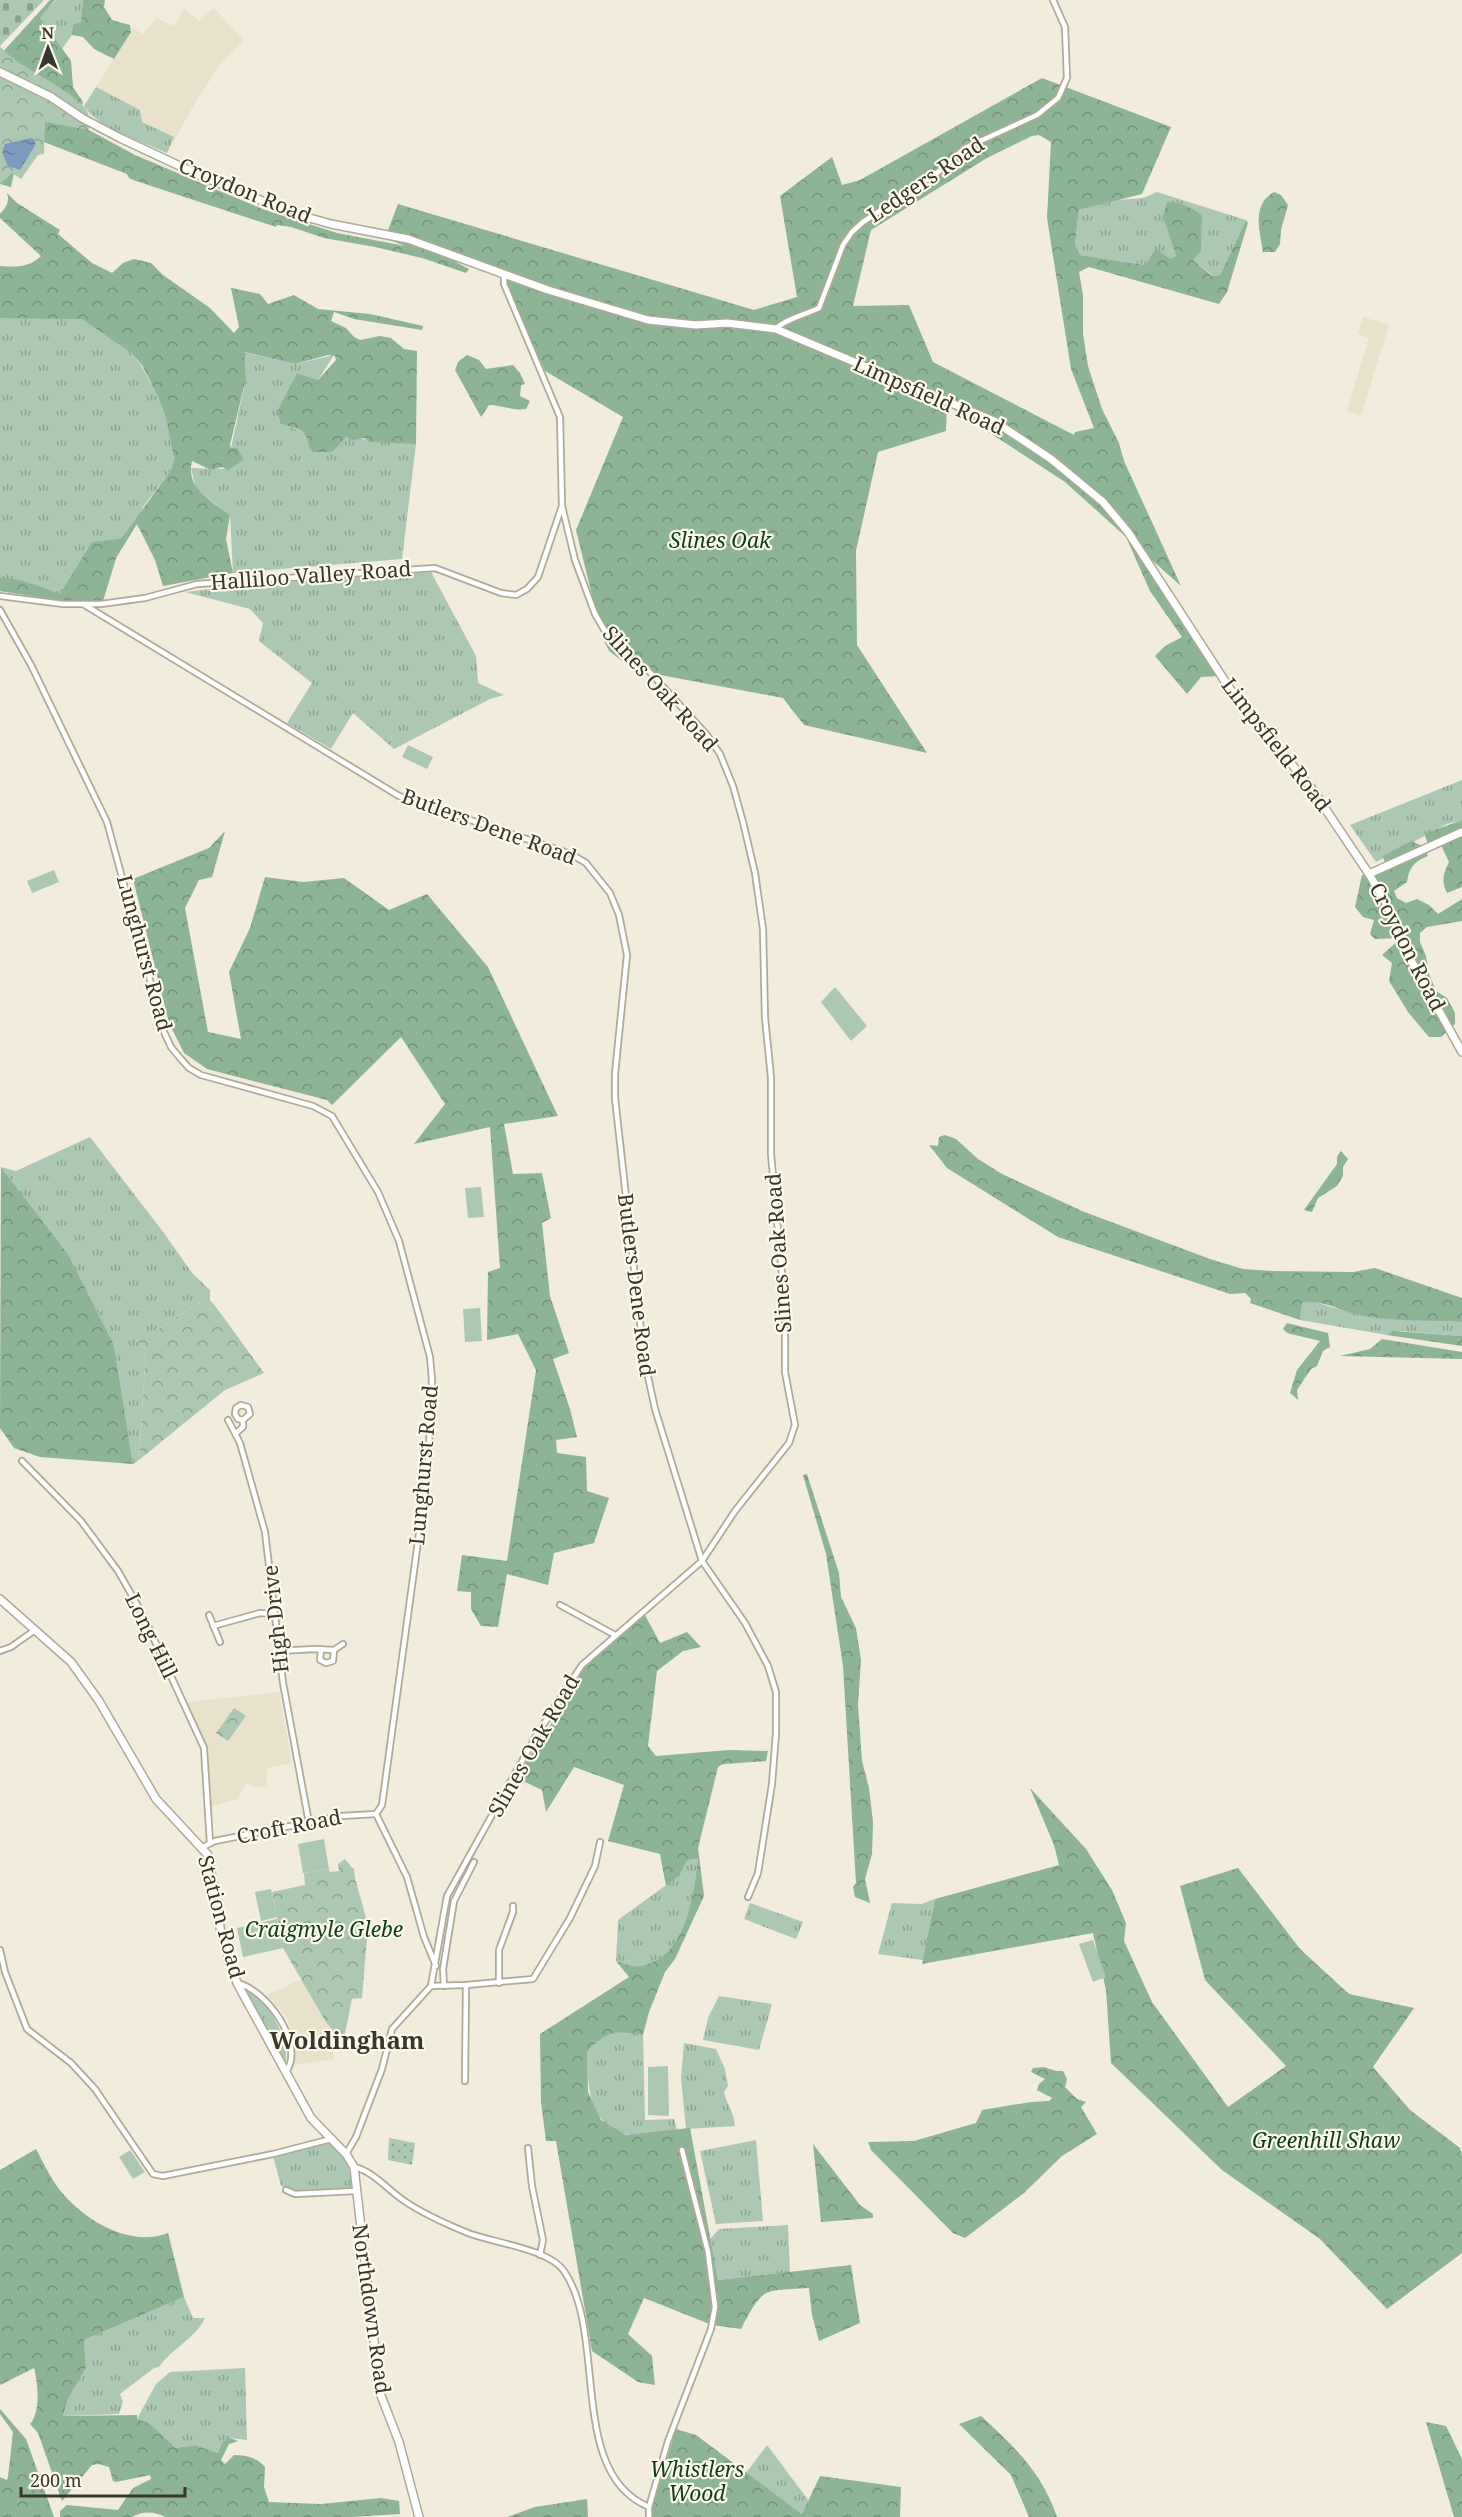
<svg xmlns="http://www.w3.org/2000/svg" width="1462" height="2517" font-family="'Noto Serif',serif">
<style>
.built{fill:#e9e2cb}
.grass{fill:url(#grass-tufts)}
.forest{fill:url(#forest-crowns);fill-rule:evenodd}
.cemetery{fill:url(#cemetery-stones)}
.park{fill:url(#park-crowns)}
.garden{fill:url(#garden-dots)}
.pitch{fill:#acc8b2}
.water{fill:url(#water-ripples)}
.lines{fill:none;stroke-linecap:round;stroke-linejoin:round}
.street-casing{stroke:#aeaa9a;stroke-width:8}
.secondary-casing{stroke:#aeaa9a;stroke-width:10}
.street{stroke:#fff;stroke-width:4.5}
.secondary{stroke:#fff;stroke-width:7}
.labels{text-anchor:middle;stroke-width:4.5;stroke-linejoin:round;paint-order:stroke}
.street-label{font-size:21px;fill:#383630;stroke:#fefae9}
.park-label{font-size:21px;font-style:italic;fill:#0d3d1e;stroke:#fefae9}
.quarter-label{font-size:24px;font-weight:bold;fill:#383630;stroke:#fefae9}
</style>
<defs>
<pattern id="grass-tufts" width="24" height="20" patternUnits="userSpaceOnUse" patternTransform="scale(1.5)"><rect width="24" height="20" fill="#acc8b2"/><path d="M3 7l-1-3M5 7V3M7 7l1-3M15 17l-1-3M17 17v-4M19 17l1-3" fill="none" stroke="#8da391"/></pattern>
<pattern id="forest-crowns" width="20" height="18" patternUnits="userSpaceOnUse" patternTransform="scale(1.5)"><rect width="20" height="18" fill="#8cb495"/><path d="M2 6a3 3 0 1 1 6 0M12 15a3 3 0 1 1 6 0" fill="none" stroke="#73937a"/></pattern>
<pattern id="cemetery-stones" width="16" height="16" patternUnits="userSpaceOnUse" patternTransform="scale(1.5)"><rect width="16" height="16" fill="#acc8b2"/><path d="M2 7V4a2 2 0 0 1 4 0v3zM10 15v-3a2 2 0 0 1 4 0v3z" fill="#8da391"/></pattern>
<pattern id="park-crowns" width="20" height="18" patternUnits="userSpaceOnUse" patternTransform="scale(1.5)"><rect width="20" height="18" fill="#acc8b2"/><path d="M2 6a3 3 0 1 1 6 0M12 15a3 3 0 1 1 6 0" fill="none" stroke="#8da391"/></pattern>
<pattern id="garden-dots" width="8" height="8" patternUnits="userSpaceOnUse" patternTransform="scale(1.5)"><rect width="8" height="8" fill="#acc8b2"/><path d="M2 2h.1M6 6h.1" fill="none" stroke="#8da391" stroke-width="1.8" stroke-linecap="round"/></pattern>
<pattern id="water-ripples" width="26" height="14" patternUnits="userSpaceOnUse" patternTransform="scale(1.5)"><rect width="26" height="14" fill="#7c9abd"/><path d="M2 4q2-2 4 0t4 0M15 11q2-2 4 0t4 0" fill="none" stroke="#677e9a"/></pattern>
</defs>
<rect width="100%" height="100%" fill="#f1ecdc"/>
<g class="built">
<polygon points="184,8 199,21 214,8 243,40 219,66 195,103 167,153 89,115 84,106 133,28 143,34 157,18 174,26"/>
<polygon points="1363,317 1389,325 1361,416 1347,411 1369,338 1358,334"/>
<polygon points="279,1692 292,1763 267,1768 266,1786 256,1787 246,1783 238,1799 211,1806 208,1748 187,1702"/>
<polygon points="302,1979 324,2019 343,2035 339,2051 333,2051 334,2059 295,2065 288,2019 267,1995"/>
</g>
<g class="grass">
<polygon points="56,0 83,0 81,22 62,49 39,18"/>
<path d="M96,87L140,110L142,122L174,137L167,153C143,142 97,128 84,106Z"/>
<polygon points="1157,192 1246,220 1220,275 1213,276 1193,260 1201,232 1202,216 1163,217 1176,256 1170,259 1148,260 1145,265 1080,255 1075,243 1079,210 1118,200 1143,198"/>
<polygon points="12,317 78,318 86,320 130,352 141,365 159,399 166,419 174,459 171,470 143,507 137,523 116,558 103,601 63,601 0,591 0,318"/>
<polygon points="243,352 295,364 334,355 318,380 297,373 279,407 279,421 306,434 416,444 402,559 233,573 230,515 196,489 191,468 224,469 244,460 231,448 246,378"/>
<polygon points="431,572 476,656 478,683 504,695 490,699 394,749 353,713 331,749 287,723 312,683 259,641 263,623 250,609 185,592 257,584"/>
<polygon points="1462,780 1462,820 1447,824 1376,862 1350,825"/>
<polygon points="90,1137 164,1233 192,1273 210,1290 210,1300 216,1307 211,1310 200,1302 152,1333 140,1333 137,1341 146,1350 139,1460 133,1464 114,1345 68,1254 1,1167 16,1171"/>
<path d="M1311,1300C1360,1320 1411,1320 1462,1322V1336L1400,1331L1387,1335L1300,1320L1302,1303Z"/>
<path d="M698,1859C693,1896 686,1960 639,1966C632,1967 623,1963 616,1961L618,1920L680,1875L687,1860Z"/>
<polygon points="935,1899 923,1960 878,1954 892,1903 921,1904"/>
<polygon points="750,1903 803,1922 796,1939 744,1919"/>
<path d="M244,1989C268,1995 288,2039 286,2061L285,2062Z"/>
<polygon points="719,1996 772,2004 759,2050 703,2040 708,2018"/>
<path d="M620,2031L643,2035L645,2120L674,2119L677,2130C664,2132 636,2138 625,2134C587,2122 588,2085 587,2052L603,2036Z"/>
<path d="M684,2043L716,2049L725,2069L728,2086L724,2092C727,2105 734,2112 735,2126L686,2129L681,2078Z"/>
<polygon points="756,2140 763,2221 716,2224 700,2151"/>
<path d="M326,2142H330C345,2159 351,2165 352,2188L297,2191L281,2186L273,2156Z"/>
<polygon points="788,2225 790,2272 718,2280 710,2239 719,2229"/>
<path d="M184,2297L193,2318H205C195,2339 172,2348 159,2367L154,2368L120,2394L123,2402L119,2414L63,2416L68,2399L86,2368L84,2340Z"/>
<polygon points="245,2368 247,2440 230,2438 218,2453 195,2445 176,2448 149,2423 137,2419 156,2384 170,2372"/>
<polygon points="767,2445 809,2501 802,2514 746,2473"/>
</g>
<g class="forest">
<path d="M50,0H55L40,18L71,61L73,87L83,102L76,123L135,155L265,210L337,233L405,246L385,238L398,204L754,310L797,297L780,196L832,157L842,185L860,180L1042,78L1171,127L1142,194L1079,210L1075,243L1080,255L1145,265L1156,249L1170,259L1176,256L1163,217L1167,202C1181,203 1191,206 1202,216L1201,251L1193,260L1212,276L1220,275L1246,220L1248,223L1227,292L1219,304L1089,267L1079,272L1083,295V334L1088,366L1102,409L1119,443L1124,461L1181,586L1135,545L1219,676L1201,677L1187,694L1155,656L1165,646L1182,637L1150,591L1126,537L1065,482L947,405L946,431L878,452L856,551L857,645L927,753L804,725L783,698L634,670L609,651L602,636L576,530L623,417L545,371L500,276L454,261L469,269L466,273L422,258L375,247L324,238L291,227L277,225L276,227L136,181L129,178L127,174L36,139L14,173L11,187L0,184V55ZM1039,135L1051,142L1047,218L1071,369L1094,428L1075,432L1074,435L933,362L909,305L853,306L871,230L987,158L1032,136Z"/>
<polygon points="83,0 105,0 104,7 112,20 130,25 131,32 114,59 94,49 83,37 72,35 73,25 81,22"/>
<path d="M1274,192L1281,195L1288,205L1281,230L1280,244L1275,252H1263C1260,231 1251,205 1274,192Z"/>
<path d="M7,193L17,203L60,230L58,234L92,263L112,273L123,263L134,259L151,263L163,275L210,308L234,333L239,327L231,288L260,294L268,304L294,295L318,309L370,314L423,326L422,330L354,319L334,312L331,321L346,328L354,337L360,340L380,336L391,338L404,349L417,351L416,444L369,442L365,438L353,440L346,437L332,452H313C308,447 309,444 307,438C303,428 289,427 280,423L278,413L279,407L297,373L318,380L336,360L335,356L328,355L295,364L244,352L246,378L230,445L231,448H237L244,460L228,470L222,467L211,470L192,461C185,488 212,501 230,515L226,539L233,573L163,586L155,560L137,524L116,558L103,601H63L0,591V578C22,578 40,587 60,594L92,542L120,539L124,535L171,470L174,459L166,419L159,399L142,365L130,352L82,319L0,318V266C17,267 28,268 41,256L0,218V214C6,207 10,202 7,193Z"/>
<path d="M467,355L479,360L486,369L513,365L520,373L525,384L521,385L520,396L530,401L526,409C512,411 502,405 489,405L481,417L455,370L458,362Z"/>
<path d="M1462,820V887L1447,893C1441,880 1443,875 1449,862L1441,845L1428,844L1425,836L1429,832Z"/>
<polygon points="225,831 212,877 199,880 185,908 208,1032 241,1039 229,972 250,928 265,877 303,882 344,878 389,910 427,894 488,967 558,1116 504,1124 513,1174 542,1173 551,1218 542,1223 550,1296 569,1353 553,1359 570,1409 577,1437 556,1440 557,1453 586,1457 587,1491 609,1498 594,1543 554,1553 548,1585 507,1574 498,1627 481,1626 471,1609 471,1592 457,1591 462,1555 507,1561 536,1370 518,1334 487,1340 488,1272 500,1268 490,1127 414,1144 445,1104 401,1037 332,1105 327,1100 207,1069 184,1053 169,1023 133,879 209,848"/>
<path d="M1411,841L1425,847L1428,856C1415,861 1409,867 1407,882L1394,891L1397,898L1406,903L1417,899L1429,905L1438,914L1462,899V921L1427,927L1420,933V942L1426,956L1429,974L1436,991L1447,998L1455,1013V1024L1441,1037H1429L1408,1012L1389,981L1392,963L1382,955L1401,938L1375,939L1370,934L1374,920L1363,917L1355,907L1362,875L1375,873L1385,864L1383,856Z"/>
<path d="M945,1135L956,1139L978,1159L1002,1174L1082,1211L1210,1259L1243,1269L1273,1271L1353,1272L1375,1268L1462,1298V1322C1426,1320 1390,1322 1355,1314C1339,1310 1317,1298 1302,1303L1300,1320L1250,1303L1251,1299L1245,1293L1230,1294L1058,1237L947,1168L929,1145L938,1146L939,1137Z"/>
<polygon points="1341,1151 1348,1159 1343,1167 1343,1176 1337,1186 1318,1198 1312,1212 1304,1210 1337,1164 1337,1157"/>
<polygon points="1,1167 68,1254 114,1345 133,1464 40,1457 14,1448 0,1428"/>
<polygon points="1287,1323 1328,1333 1330,1347 1323,1351 1317,1366 1311,1369 1297,1390 1298,1400 1290,1393 1297,1370 1320,1341 1287,1333 1283,1329"/>
<polygon points="1393,1331 1462,1336 1462,1346 1387,1335"/>
<polygon points="1382,1339 1462,1352 1462,1359 1340,1356 1370,1349"/>
<polygon points="807,1474 839,1573 841,1597 856,1628 861,1660 858,1704 862,1761 869,1788 873,1822 872,1854 865,1879 870,1903 855,1897 853,1887 856,1883 843,1666 826,1554 803,1475"/>
<path d="M645,1615L660,1643L687,1632L701,1647L683,1651L657,1671L648,1746L656,1756L729,1750L768,1751L766,1761L723,1764L718,1767L698,1848L704,1896L675,1959L665,1972L649,2012L643,2035C614,2030 607,2031 587,2052L588,2092L601,2120L626,2135L690,2128L718,2280L851,2265L860,2323L819,2341L812,2315L809,2288C763,2291 763,2286 741,2329L712,2325L644,2298L628,2334L652,2356L655,2385L638,2382L592,2351L556,2141H546L541,2102L540,2034L629,1977L616,1961C623,1963 632,1967 639,1966C686,1960 693,1896 698,1859L687,1860L680,1875L666,1886L660,1854L608,1841L624,1785L574,1767L546,1812L542,1790L525,1782L508,1790L562,1707L582,1670Z"/>
<polygon points="1030,1788 1086,1849 1112,1890 1126,1923 1124,1941 1152,2002 1228,2107 1286,2066 1205,1980 1180,1886 1238,1868 1300,1949 1349,1994 1414,2008 1373,2067 1410,2110 1460,2148 1462,2155 1462,2253 1387,2309 1320,2239 1222,2170 1111,2063 1106,1990 1093,1933 922,1964 935,1899 1059,1865 1054,1845"/>
<polygon points="1044,2067 1056,2071 1063,2071 1067,2079 1065,2087 1077,2099 1086,2102 1081,2107 1097,2134 1062,2156 1024,2193 965,2238 953,2233 871,2150 868,2142 914,2141 976,2123 982,2110 1031,2102 1049,2101 1052,2098 1037,2090 1039,2084 1045,2079 1031,2072 1033,2068"/>
<polygon points="813,2144 860,2205 873,2214 873,2218 821,2222"/>
<path d="M36,2149C43,2162 50,2177 59,2189C83,2220 130,2248 168,2233L184,2297L84,2340L86,2368L68,2399L63,2416L137,2415V2419L149,2423L176,2448L195,2445L218,2453L223,2442L230,2438L238,2441L229,2444L221,2460L225,2464L234,2455C246,2455 258,2458 265,2467L264,2487L269,2502L321,2504L381,2498L399,2501L400,2514L352,2517H165C155,2511 142,2511 132,2517H60V2511L67,2505L118,2510L133,2488L151,2479L150,2475L116,2482L113,2481L109,2467L99,2464L92,2465L62,2501L38,2433L30,2424C41,2412 38,2383 34,2368L0,2385V2170Z"/>
<polygon points="0,2409 26,2439 54,2517 0,2517 0,2477 7,2480 8,2477 13,2432 0,2414"/>
<path d="M981,2416C1014,2446 1043,2474 1057,2517H1029L1011,2475L959,2424Z"/>
<polygon points="1426,2422 1446,2426 1462,2459 1462,2517 1454,2517"/>
<polygon points="676,2429 696,2435 802,2514 820,2476 901,2487 900,2517 651,2517 652,2507"/>
<polygon points="587,2499 588,2517 507,2517 535,2507"/>
</g>
<polygon class="cemetery" points="0,0 44,0 0,46"/>
<g class="park">
<path d="M0,46C17,69 83,92 89,116C90,120 89,126 89,130L45,122L44,154L38,155L21,179L12,173L0,184Z"/>
<polygon points="200,1302 211,1310 216,1307 264,1373 225,1390 139,1460 146,1350 137,1341 139,1333 152,1333"/>
<polygon points="234,1708 246,1716 228,1741 216,1733"/>
<polygon points="345,1859 352,1868 354,1868 355,1878 368,1925 362,1998 352,1999 341,2052 339,2051 343,2035 337,2036 324,2019 283,1948 272,1892 305,1885 304,1873 329,1869 330,1872 339,1871 338,1864"/>
</g>
<polygon class="garden" points="389,2138 415,2143 412,2165 388,2160"/>
<g class="pitch">
<polygon points="408,745 433,757 427,769 402,757"/>
<polygon points="54,870 59,882 32,893 27,881"/>
<polygon points="835,987 867,1026 851,1041 821,1002"/>
<polygon points="481,1187 484,1217 468,1218 465,1188"/>
<polygon points="480,1308 482,1341 465,1342 463,1309"/>
<polygon points="324,1839 329,1869 303,1873 298,1844"/>
<polygon points="271,1889 277,1917 261,1921 255,1892"/>
<polygon points="277,1919 283,1948 243,1957 237,1928"/>
<polygon points="1093,1940 1106,1977 1093,1982 1079,1944"/>
<polygon points="668,2066 669,2116 648,2115 648,2067"/>
<polygon points="130,2150 145,2172 133,2179 119,2157"/>
</g>
<polygon class="water" points="32,138 36,144 20,170 8,166 2,152 5,144"/>
<g class="lines">
<g class="street-casing">
<g id="street">
<path d="M776,329C781,321 809,313 819,308L843,245L852,232L863,222L937,173L965,148L1037,115L1058,98L1067,78L1066,52L1065,27L1053,0"/>
<polyline points="0,596 63,604 101,604 145,598 197,584 435,568 501,593 516,595 527,589 538,577 562,506"/>
<polyline points="83,604 399,796 571,854 586,863 610,893 619,915 627,955 615,1074 615,1098 644,1358 655,1409 702,1561 745,1623 768,1666 776,1692 776,1733 772,1784 758,1873 748,1897"/>
<polyline points="0,610 31,665 107,822 164,1032 171,1047 180,1058 189,1068 201,1075 313,1106 332,1116 378,1192 399,1241 430,1357 432,1380 428,1468 382,1805 376,1814 407,1877 424,1937 436,1966"/>
<polyline points="228,1420 240,1443 265,1532 283,1683 309,1823"/>
<polyline points="236,1433 243,1427 243,1420 250,1414 248,1407 241,1405 236,1408 235,1414 238,1419 243,1420"/>
<polyline points="22,1461 81,1521 118,1571 142,1613 204,1748 210,1843"/>
<polyline points="560,1605 615,1635"/>
<polyline points="209,1615 220,1642"/>
<polyline points="213,1626 260,1613 275,1614"/>
<polyline points="321,1649 320,1660 326,1663 333,1661 334,1650"/>
<polyline points="0,1651 11,1647 35,1630"/>
<polyline points="279,1651 314,1649 334,1650 343,1644"/>
<polyline points="203,1847 215,1841 341,1816 376,1814"/>
<polyline points="0,1950 5,1972 27,2029 71,2063 95,2089 153,2174 163,2176 273,2154 331,2139"/>
<path d="M237,1983C266,1989 306,2044 286,2072"/>
<polyline points="499,1983 499,1950 513,1912 513,1906"/>
<polyline points="431,1986 466,1985 533,1979 570,1918 595,1866 600,1842"/>
<polyline points="444,1986 443,1969 454,1901 474,1862"/>
<polyline points="465,2081 466,1985"/>
<polyline points="528,2148 532,2186 543,2240 540,2255"/>
<polyline points="346,2154 356,2137 382,2069 392,2029 431,1986 447,1896 536,1736 582,1665 702,1561 735,1511 789,1443 795,1425 785,1372 785,1308 771,1154 771,1077 765,1018 763,929 755,873 743,822 733,786 720,754 707,735 646,668 622,650 606,633 595,614 575,560 562,506 560,417 504,284 504,274"/>
<path d="M354,2167C373,2171 387,2189 403,2200C423,2214 446,2224 468,2233C494,2243 549,2249 564,2271C608,2335 567,2473 649,2507"/>
<polyline points="286,2190 295,2194 356,2191"/>
<polyline points="649,2517 649,2507 668,2441 711,2329 715,2307 708,2252 682,2150"/>
</g>
</g>
<g class="secondary-casing">
<g id="secondary">
<polyline points="0,72 51,97 82,118 120,138 199,175 292,213 331,224 408,239 548,290 648,320 696,325 727,323 776,329 994,421 1051,459 1103,502 1128,532 1230,689 1312,789 1369,874 1386,903 1413,964 1462,1052"/>
<polyline points="1369,874 1462,832"/>
<polyline points="0,1599 71,1662 99,1701 156,1799 208,1855 221,1933 237,1983 311,2118 346,2154 354,2167 380,2393 399,2442 419,2517"/>
</g>
</g>
<use href="#street" class="street"/>
<use href="#secondary" class="secondary"/>
</g>
<g class="labels">
<g class="street-label">
<text transform="translate(926 180) rotate(-34)" y="7">Ledgers Road</text>
<text transform="translate(245 191) rotate(22)" y="7">Croydon Road</text>
<text transform="translate(929 396) rotate(24)" y="7">Limpsfield Road</text>
<text transform="translate(311 576) rotate(-4)" y="7">Halliloo Valley Road</text>
<text transform="translate(660 689) rotate(48)" y="7">Slines Oak Road</text>
<text transform="translate(1276 745) rotate(52)" y="7">Limpsfield Road</text>
<text transform="translate(489 827) rotate(20)" y="7">Butlers Dene Road</text>
<text transform="translate(1407 947) rotate(63)" y="7">Croydon Road</text>
<text transform="translate(144 953) rotate(75)" y="7">Lunghurst Road</text>
<text transform="translate(779 1253) rotate(-94)" y="7">Slines Oak Road</text>
<text transform="translate(636 1285) rotate(83)" y="7">Butlers Dene Road</text>
<text transform="translate(424 1465) rotate(-85)" y="7">Lunghurst Road</text>
<text transform="translate(276 1619) rotate(-96)" y="7">High Drive</text>
<text transform="translate(151 1636) rotate(64)" y="7">Long Hill</text>
<text transform="translate(534 1746) rotate(-60)" y="7">Slines Oak Road</text>
<text transform="translate(289 1827) rotate(-11)" y="7">Croft Road</text>
<text transform="translate(221 1917) rotate(75)" y="7">Station Road</text>
<text transform="translate(371 2309) rotate(82)" y="7">Northdown Road</text>
</g>
<g class="park-label">
<text x="720" y="548">Slines Oak</text>
<text x="324" y="1937">Craigmyle Glebe</text>
<text x="1326" y="2148">Greenhill Shaw</text>
<text x="697" y="2477">Whistlers<tspan x="697" dy="24">Wood</tspan></text>
</g>
<g class="quarter-label">
<text x="347" y="2049">Woldingham</text>
</g>
</g>
<g transform="translate(48 48) rotate(359)" stroke="#fefae9" stroke-width="4.5" paint-order="stroke">
<path d="M0-4.5L10 22L0 15L-10 22Z" fill="#383630"/>
<text y="-9" font-size="16" font-weight="bold" text-anchor="middle" fill="#383630">N</text>
</g>
<path d="M21 2487v9h164v-9" fill="none" stroke="#383630" stroke-width="3"/>
<text x="30" y="2487" font-size="18" fill="#383630" stroke="#fefae9" stroke-width="4.5" paint-order="stroke">200 m</text>
</svg>
